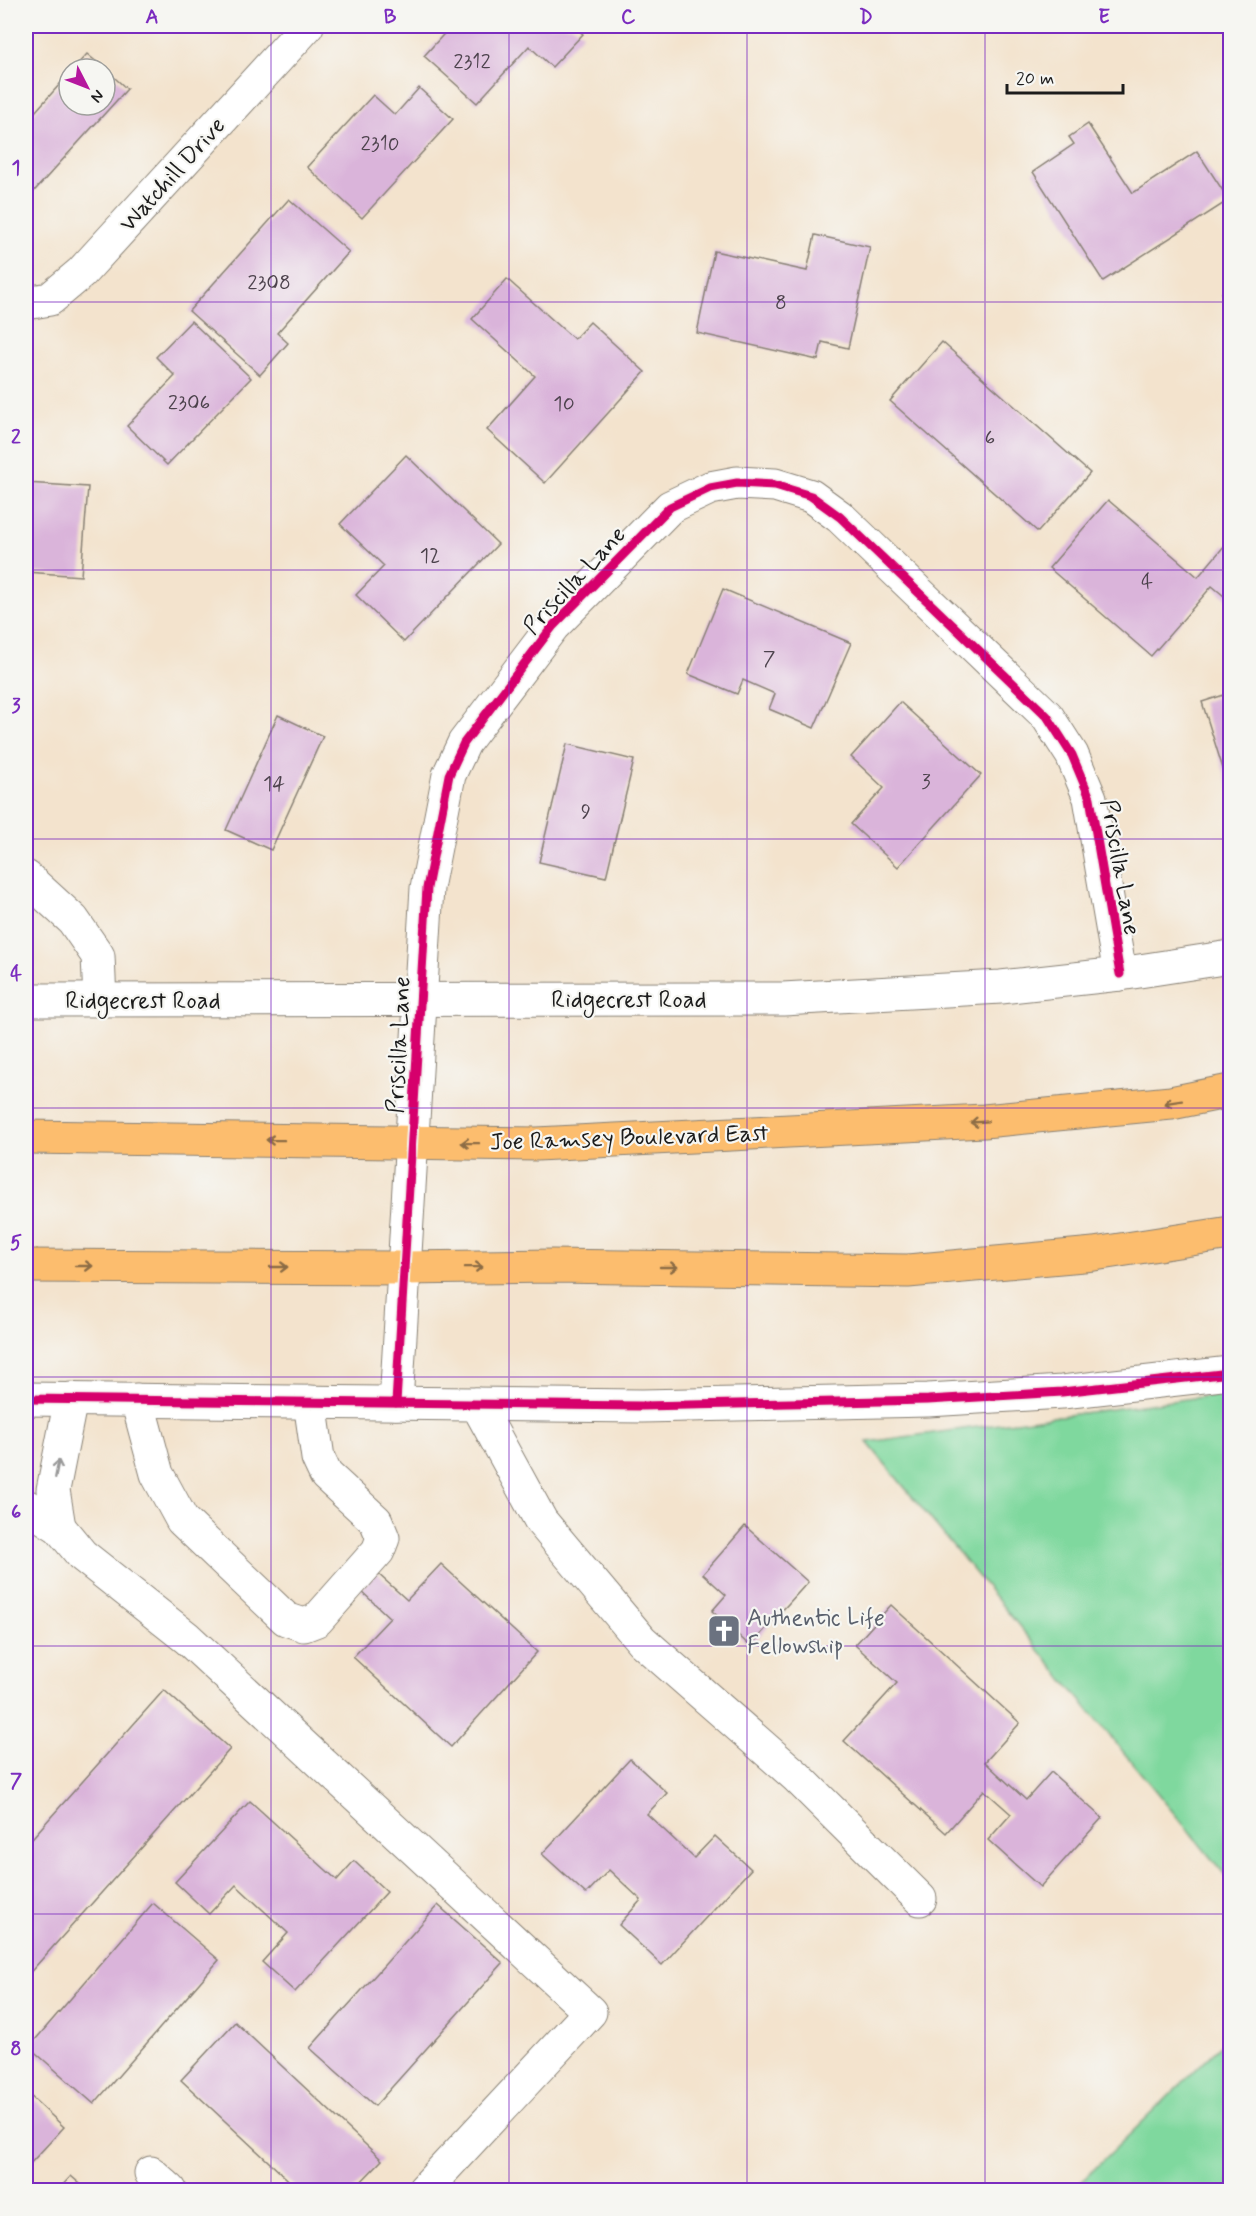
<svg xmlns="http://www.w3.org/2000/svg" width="1256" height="2216" font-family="Mynerve,sans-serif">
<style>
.green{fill:#7fd89e;stroke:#4e7a5d;stroke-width:1.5}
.building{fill:#dab4da}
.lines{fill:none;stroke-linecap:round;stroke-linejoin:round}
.minor-casing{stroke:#888074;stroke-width:35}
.highway-casing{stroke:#888074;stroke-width:35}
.minor{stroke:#fff;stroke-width:33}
.highway{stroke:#fcbd6e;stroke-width:33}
.cycleway-casing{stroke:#f6f6f2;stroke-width:13}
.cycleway{stroke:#d6006c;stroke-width:9}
.oneway{stroke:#8c6c45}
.oneway2{stroke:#999}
.grid{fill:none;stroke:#7b2cbf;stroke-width:1.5;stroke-opacity:0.55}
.labels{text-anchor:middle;stroke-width:4.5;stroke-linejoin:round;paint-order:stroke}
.number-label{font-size:21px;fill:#4c424c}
.street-label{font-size:24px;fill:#1c1c1c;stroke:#f6f6f2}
.worship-label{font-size:24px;fill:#5b616d;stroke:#f6f6f2;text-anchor:start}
.neatline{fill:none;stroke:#7b2cbf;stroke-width:2}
.grid-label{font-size:20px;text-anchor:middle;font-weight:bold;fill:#7b2cbf}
</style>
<rect width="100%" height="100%" fill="#f6f6f2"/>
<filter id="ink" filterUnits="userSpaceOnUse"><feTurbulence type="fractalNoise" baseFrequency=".0167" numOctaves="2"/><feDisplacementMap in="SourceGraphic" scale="12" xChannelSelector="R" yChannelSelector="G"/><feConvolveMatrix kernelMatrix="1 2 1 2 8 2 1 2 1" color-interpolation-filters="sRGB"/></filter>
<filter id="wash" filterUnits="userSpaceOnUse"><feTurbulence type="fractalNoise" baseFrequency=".008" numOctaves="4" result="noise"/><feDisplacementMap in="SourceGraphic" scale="24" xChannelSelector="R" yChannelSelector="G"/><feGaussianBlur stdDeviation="1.35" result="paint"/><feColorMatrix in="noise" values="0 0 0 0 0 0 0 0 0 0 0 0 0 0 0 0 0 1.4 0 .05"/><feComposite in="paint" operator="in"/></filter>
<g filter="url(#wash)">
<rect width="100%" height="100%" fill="#f3e3cd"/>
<g class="green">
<polygon points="1230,1393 1230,1881 867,1442"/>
<polygon points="1230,2036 1230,2190 1073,2190"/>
</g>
<g id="blocks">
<g class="building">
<polygon points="451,26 573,26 583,34 552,67 529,46 477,103 424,56"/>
<polygon points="87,54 105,69 73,69"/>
<polygon points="105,69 127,89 26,200 26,122 69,74 69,105 105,105"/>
<polygon points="419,88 453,119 362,218 307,167 373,95 395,115"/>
<polygon points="1088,124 1133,193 1197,151 1229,200 1103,281 1033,172 1074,144 1069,137"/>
<polygon points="289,199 349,252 277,333 288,343 260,375 189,311"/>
<polygon points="815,235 870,247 848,348 822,342 818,360 697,333 714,251 807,271"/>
<polygon points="507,279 574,339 590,322 645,372 545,483 487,430 535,376 472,319"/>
<polygon points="1230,284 1230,300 1222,293"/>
<polygon points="191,321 251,378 167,465 127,426 175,376 156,357"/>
<polygon points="942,342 1090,473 1038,532 890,401"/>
<polygon points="406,455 498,544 404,642 356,595 384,566 340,524"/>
<polygon points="26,483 88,487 81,576 26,572"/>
<polygon points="1108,500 1198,577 1225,545 1230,550 1230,601 1212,586 1151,656 1049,568"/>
<polygon points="723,589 851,643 814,728 769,709 775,694 743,680 737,694 688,674"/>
<polygon points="1230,693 1230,791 1202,702"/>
<polygon points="900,702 981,775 898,867 851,824 884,788 851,757"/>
<polygon points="278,715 323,736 271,850 226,830"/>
<polygon points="567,744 634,760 606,877 539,862"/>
<polygon points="745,1526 808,1582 750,1646 712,1611 726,1595 703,1574"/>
<polygon points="441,1564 537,1652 451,1747 353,1657 390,1618 360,1590 376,1572 407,1600"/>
<polygon points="891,1605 1020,1723 985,1762 1026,1800 1051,1772 1102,1818 1040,1887 988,1840 1011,1814 984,1790 946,1833 844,1741 897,1683 855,1645"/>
<polygon points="164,1690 230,1749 26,1977 26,1845"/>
<polygon points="630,1759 667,1793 647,1814 694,1858 715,1836 751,1869 662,1965 619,1925 641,1900 609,1870 586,1894 542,1854"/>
<polygon points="250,1801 337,1880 354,1861 387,1892 295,1992 262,1962 288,1933 236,1885 209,1914 175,1882"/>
<polygon points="153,1903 219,1960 94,2104 29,2047"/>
<polygon points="438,1905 503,1963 375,2106 310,2048"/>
<polygon points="235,2022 382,2160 353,2190 299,2190 181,2080"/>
<polygon points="26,2092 64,2127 26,2168"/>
<polygon points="71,2176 87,2190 58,2190"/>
</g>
</g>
</g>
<g filter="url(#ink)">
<use href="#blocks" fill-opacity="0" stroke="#888074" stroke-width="1.5"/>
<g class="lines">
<g class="minor-casing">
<g id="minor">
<polyline points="26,303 50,299 81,273 307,26"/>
<polyline points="26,877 73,920 98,956 100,1000"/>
<polyline points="26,1000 783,999 1001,987 1120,974 1230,957"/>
<polyline points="26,1399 642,1406 928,1400 1062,1392 1230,1373"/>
<polyline points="137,1400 157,1474 182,1520 286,1619 304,1625 317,1620 378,1551 383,1538 376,1521 326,1475 318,1458 310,1402"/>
<polyline points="396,1403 427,888 449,775 464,743 553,626 670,507 710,488 737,483 775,485 811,496 840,517 1047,716 1072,755 1090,798 1120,974"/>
<polyline points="477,1404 541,1521 642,1641 796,1776 920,1899"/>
<polyline points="26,1506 59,1527 82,1555 187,1638 590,2012 424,2190"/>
<polyline points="59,1527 53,1490 71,1399"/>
<polyline points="151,2173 170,2190"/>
</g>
</g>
<g class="highway-casing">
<g id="highway">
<polyline points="26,1137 537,1144 984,1121 1171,1103 1230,1091"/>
<polyline points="26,1266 404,1268 552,1266 908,1271 1094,1254 1230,1233"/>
</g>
</g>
<use href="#minor" class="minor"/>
<use href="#highway" class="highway"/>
<g class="cycleway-casing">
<g id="cycleway">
<polyline points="26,1399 642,1406 928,1400 1062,1392 1230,1373"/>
<polyline points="396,1403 427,888 449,775 464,743 553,626 670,507 710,488 737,483 775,485 811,496 840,517 1047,716 1072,755 1090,798 1120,974"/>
</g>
</g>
<use href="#cycleway" class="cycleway"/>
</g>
<defs><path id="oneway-shaft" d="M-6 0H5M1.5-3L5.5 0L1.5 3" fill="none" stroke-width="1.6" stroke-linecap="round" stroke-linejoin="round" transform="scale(1.5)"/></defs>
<g class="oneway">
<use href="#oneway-shaft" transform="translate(1173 1102) rotate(171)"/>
<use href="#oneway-shaft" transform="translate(979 1122) rotate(176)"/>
<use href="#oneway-shaft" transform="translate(275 1140) rotate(-179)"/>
<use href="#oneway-shaft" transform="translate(470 1143) rotate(-179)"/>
<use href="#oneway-shaft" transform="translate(84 1266)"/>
<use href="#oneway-shaft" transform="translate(279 1267)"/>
<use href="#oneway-shaft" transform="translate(474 1267) rotate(-1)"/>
<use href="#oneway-shaft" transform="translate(669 1267)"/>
</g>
<use class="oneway2" href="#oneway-shaft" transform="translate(57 1469) rotate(-79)"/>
</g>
<path class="grid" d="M271,26V2190M509,26V2190M747,26V2190M985,26V2190M26,302H1230M26,570H1230M26,839H1230M26,1108H1230M26,1377H1230M26,1646H1230M26,1914H1230"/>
<defs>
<g id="church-square" transform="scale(1.725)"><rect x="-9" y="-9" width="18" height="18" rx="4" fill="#6b7280" stroke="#f6f6f2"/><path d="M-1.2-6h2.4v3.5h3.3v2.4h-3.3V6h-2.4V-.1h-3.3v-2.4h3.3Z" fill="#fff"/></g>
</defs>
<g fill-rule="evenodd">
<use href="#church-square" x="724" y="1631"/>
</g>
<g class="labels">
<g class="number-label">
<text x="472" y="68">2312</text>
<text x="380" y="150">2310</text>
<text x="269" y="289">2308</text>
<text x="781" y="309">8</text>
<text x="189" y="409">2306</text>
<text x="564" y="410">10</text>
<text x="990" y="444">6</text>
<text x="430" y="562">12</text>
<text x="1147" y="588">4</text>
<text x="769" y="665">7</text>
<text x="926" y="788">3</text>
<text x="274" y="790">14</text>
<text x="586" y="818">9</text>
</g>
<g class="street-label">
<text transform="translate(172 174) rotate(-48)" y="8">Watchill Drive</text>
<text transform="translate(574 580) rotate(-47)" y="8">Priscilla Lane</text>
<text transform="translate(1121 867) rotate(80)" y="8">Priscilla Lane</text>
<text x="629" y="1007">Ridgecrest Road</text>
<text x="143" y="1008">Ridgecrest Road</text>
<text transform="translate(398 1045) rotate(-87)" y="8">Priscilla Lane</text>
<text transform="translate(629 1137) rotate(-2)" y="8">Joe Ramsey Boulevard East</text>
</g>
<g class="worship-label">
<text x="747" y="1625">Authentic Life<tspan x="747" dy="28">Fellowship</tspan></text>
</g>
</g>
<rect width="1256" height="2216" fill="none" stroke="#f6f6f2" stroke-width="66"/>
<g transform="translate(87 87) rotate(132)"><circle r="28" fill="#f6f6f2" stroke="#9f9f9c" stroke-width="1.5"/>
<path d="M0-4.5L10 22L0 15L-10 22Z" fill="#b5179e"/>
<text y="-9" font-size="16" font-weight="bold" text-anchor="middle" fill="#1c1c1c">N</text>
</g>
<path d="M1007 84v9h116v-9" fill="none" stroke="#1c1c1c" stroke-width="3"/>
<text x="1016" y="84" font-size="18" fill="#1c1c1c" stroke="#f6f6f2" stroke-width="4.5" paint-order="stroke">20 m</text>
<rect x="33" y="33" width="1190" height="2150" class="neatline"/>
<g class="grid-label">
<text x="152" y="23">A</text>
<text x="390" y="23">B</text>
<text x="628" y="23">C</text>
<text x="866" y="23">D</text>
<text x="1104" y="23">E</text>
<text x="16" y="174">1</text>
<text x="16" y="443">2</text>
<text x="16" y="712">3</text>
<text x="16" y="980">4</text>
<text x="16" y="1249">5</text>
<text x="16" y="1518">6</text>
<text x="16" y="1787">7</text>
<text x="16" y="2055">8</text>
</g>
</svg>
